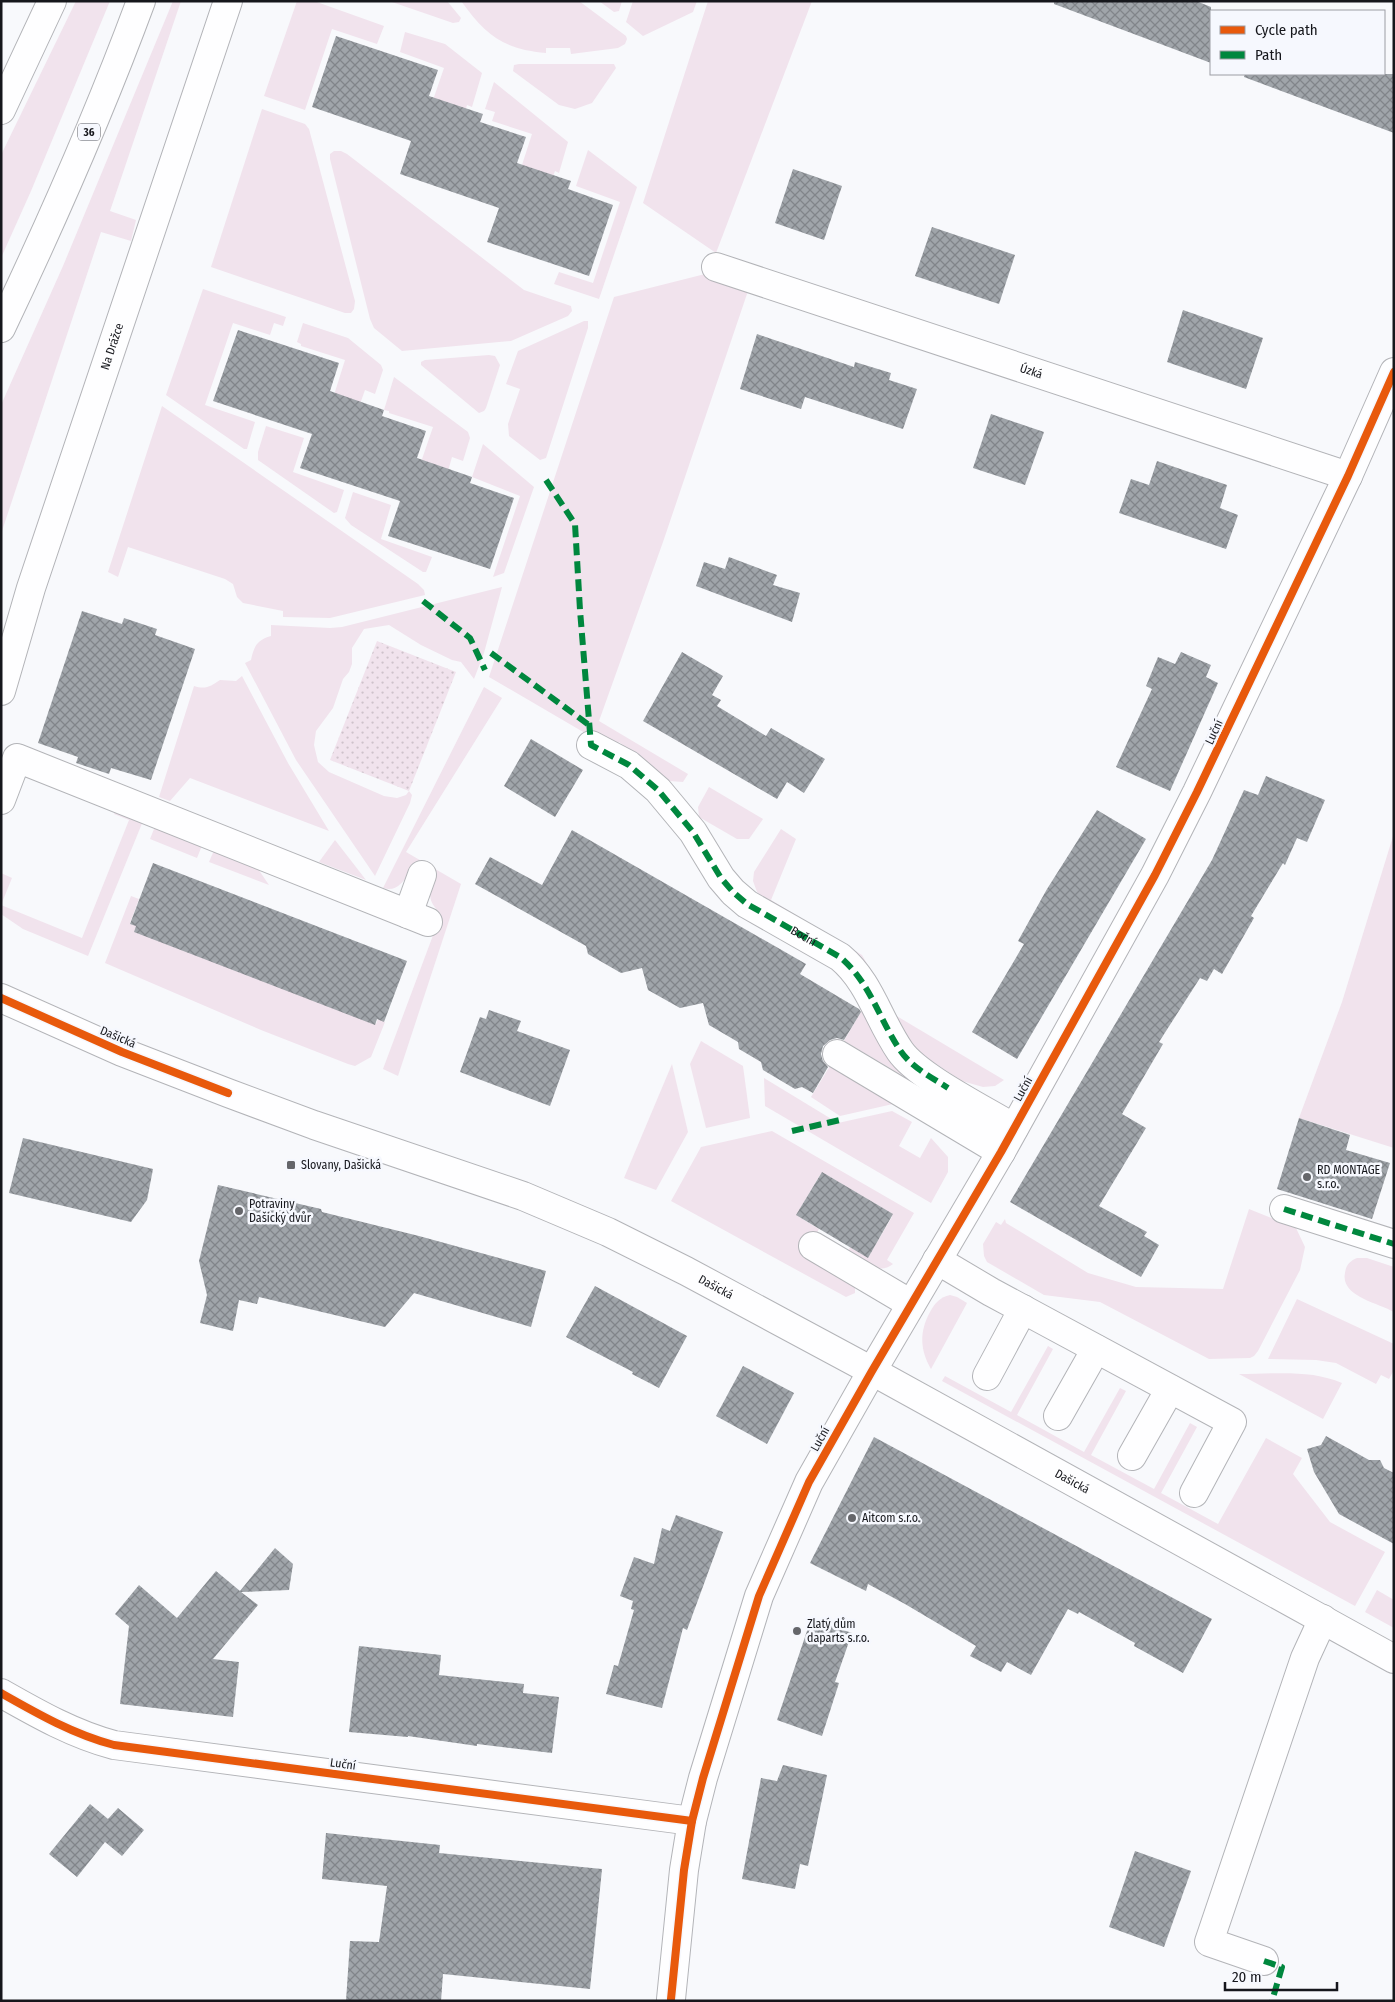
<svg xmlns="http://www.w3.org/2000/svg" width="1395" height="2002" font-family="'Fira Sans Condensed',sans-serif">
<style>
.grass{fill:#f1e3ed}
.park{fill:url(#park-dots)}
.building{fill:url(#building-cross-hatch)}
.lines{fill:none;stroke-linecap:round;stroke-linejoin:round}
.minor-casing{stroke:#b3b4b8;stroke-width:30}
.major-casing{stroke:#b3b4b8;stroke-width:30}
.minor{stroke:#fefeff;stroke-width:28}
.major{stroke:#fefeff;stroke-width:28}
.quiet{stroke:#00873e;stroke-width:6;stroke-dasharray:12 6;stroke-linecap:butt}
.cycleway-casing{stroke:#f6f8fe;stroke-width:11}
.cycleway{stroke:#e8590c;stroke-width:8}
.poi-dot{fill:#65666a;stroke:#f6f8fe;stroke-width:2}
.labels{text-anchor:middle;stroke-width:5;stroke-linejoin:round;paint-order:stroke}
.shield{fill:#f6f8fe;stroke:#595a60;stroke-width:1}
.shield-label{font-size:11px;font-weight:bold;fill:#16171c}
.street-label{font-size:12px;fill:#16171c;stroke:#f6f8fe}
.poi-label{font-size:12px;fill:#16171c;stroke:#f6f8fe;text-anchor:start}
</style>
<defs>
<pattern id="park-dots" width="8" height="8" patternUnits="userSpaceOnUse" patternTransform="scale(1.25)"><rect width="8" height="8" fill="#f1e3ed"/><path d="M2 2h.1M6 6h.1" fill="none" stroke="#cec2cb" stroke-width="1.8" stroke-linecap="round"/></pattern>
<pattern id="building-cross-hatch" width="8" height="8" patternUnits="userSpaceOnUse" patternTransform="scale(1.25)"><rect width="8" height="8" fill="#a0a5aa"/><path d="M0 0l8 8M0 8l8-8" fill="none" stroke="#81858a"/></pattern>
</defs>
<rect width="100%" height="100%" fill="#f8f9fc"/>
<g class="grass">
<polygon points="76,1 110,1 31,191 1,258 1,155"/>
<polygon points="173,1 181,1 110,211 136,220 131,241 101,232 1,534 1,405 63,266"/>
<polygon points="297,1 314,1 384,26 377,44 332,29 305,110 264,96"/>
<polygon points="389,1 447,1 461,18 459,22 453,23"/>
<path d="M461,1H579L626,36L627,39L625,44L618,48L571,54L570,48H546V53C502,49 486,35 461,1Z"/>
<polygon points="599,1 622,1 619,11 614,12"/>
<polygon points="633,1 697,1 693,12 643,36 626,22"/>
<polygon points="708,1 812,1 716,253 643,203"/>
<polygon points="405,32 445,44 482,73 472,107 467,105 465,112 433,100 444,68 400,52"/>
<polygon points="519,64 614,64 616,68 592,103 575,109 559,105 513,71 514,65"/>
<polygon points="494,82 568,142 559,173 555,171 552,179 521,168 532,134 492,121 495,112 485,109"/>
<polygon points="262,109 305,124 309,129 355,301 354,309 351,313 345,313 211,267"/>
<polygon points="588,150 637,187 599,299 554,284 559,272 593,283 620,202 576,186"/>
<polygon points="334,151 341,151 347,154 524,290 571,306 572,311 568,316 511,341 402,351 374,328 370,319 330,159 330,154"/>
<polygon points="709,273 749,288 663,542 599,721 688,774 683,782 669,781 619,742 614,750 489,677 614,297"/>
<polygon points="203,289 286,317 283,326 274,323 270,335 233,323 205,405 255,422 247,449 244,449 166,395"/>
<polygon points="584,321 588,321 588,328 546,458 540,460 509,436 508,424 520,389 506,384 518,351"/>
<polygon points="303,323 348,338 381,365 383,370 375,394 365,390 360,404 334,395 345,360 301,346 301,344 297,342"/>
<polygon points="489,355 495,356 500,365 486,408 484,411 479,413 421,365 421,362 425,360"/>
<polygon points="394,377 468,432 470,438 463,461 452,457 448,471 421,462 433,427 389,413 389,411 384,410"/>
<polygon points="162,406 418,584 424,590 425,595 330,618 283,617 283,611 243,603 237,597 233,584 225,579 128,547 118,577 108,572"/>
<polygon points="266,426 304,438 293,472 344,490 337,512 334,513 258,460 258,452"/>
<polygon points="483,444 534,487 504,573 493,577 520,496 472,477"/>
<polygon points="353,492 391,505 381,539 432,557 426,572 423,572 351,525 345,518"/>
<path d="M502,587L484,653L474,679L461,662L452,660L421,645L389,625L364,629L352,648V664L349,672L343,679L333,708L316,731L314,745L318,762L329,772L384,796L397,798L406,795L409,791L412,795L410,803L375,876L296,760L245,663L251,660C254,646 257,640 271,636V625L330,628L342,627Z"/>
<path d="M242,676L288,763L329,831L190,778L170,801L159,797L194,686C206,690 211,686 220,680L236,681Z"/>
<path d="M484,687L502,698L406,852L461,884L398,1076L383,1069L441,914C432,905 429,900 430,887L409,874C402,883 396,892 383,888Z"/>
<polygon points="709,787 763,819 749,839 737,839 699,817 698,807"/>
<polygon points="116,810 143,821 88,956 23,929 1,914 1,905 82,938 129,820 114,814"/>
<polygon points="156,824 203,843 197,858 150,839"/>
<polygon points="781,829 796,839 771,900 862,955 885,995 890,1012 1004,1080 995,1086 983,1087 962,1081 921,1054 757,892 753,881 754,872"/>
<polygon points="1394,833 1394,1148 1299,1118 1342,1002"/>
<polygon points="335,840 366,880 319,862"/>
<polygon points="215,848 254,863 269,885 209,862"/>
<polygon points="1,873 12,878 1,905"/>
<polygon points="131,896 139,899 130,923 137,925 135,931 376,1024 378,1019 385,1022 371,1057 355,1066 348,1064 261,1030 105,963"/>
<polygon points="862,1010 951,1104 844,1041"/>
<polygon points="701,1041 743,1066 750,1118 706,1128 690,1064"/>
<polygon points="672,1064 688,1132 656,1190 624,1178"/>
<polygon points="830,1066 893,1104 840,1116 811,1097"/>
<polygon points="764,1078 838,1123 892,1111 912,1122 899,1146 920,1158 931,1138 948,1157 948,1172 931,1203 765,1106"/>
<path d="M772,1131L914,1213L887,1260L893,1264C879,1276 861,1261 846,1255L850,1247L865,1256L870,1254L892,1217L891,1213L825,1174L820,1175L798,1212L799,1217L819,1229L805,1254L855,1286V1293L846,1297L671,1201L701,1147Z"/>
<polygon points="1249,1209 1296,1228 1305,1247 1300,1270 1258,1351 1254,1356 1250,1358 1209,1359 1100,1302 1044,1295 987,1262 984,1256 983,1244 996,1222 1001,1225 1005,1219 1006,1223 1088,1273 1136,1287 1223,1289"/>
<path d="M1357,1258H1367L1394,1267V1312C1378,1303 1340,1296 1345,1273C1346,1265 1350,1261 1357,1258Z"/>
<path d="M950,1295L957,1297L967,1303L931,1369C920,1350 919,1332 930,1312C935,1303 940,1297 950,1295Z"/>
<polygon points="1297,1299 1394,1344 1394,1370 1389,1379 1381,1375 1376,1384 1336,1363 1316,1360 1268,1359"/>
<polygon points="1048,1346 1053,1349 1017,1415 1084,1452 1120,1388 1126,1391 1091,1455 1154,1489 1190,1423 1197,1427 1161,1493 1218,1524 1266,1438 1302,1458 1293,1474 1330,1522 1385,1552 1355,1606 942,1381 945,1376 1011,1412"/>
<path d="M1239,1374C1272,1374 1311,1369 1342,1383L1323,1419Z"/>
<polygon points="1377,1590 1394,1600 1394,1628 1365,1612"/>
</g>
<polygon class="park" points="377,641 456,672 409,791 330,760"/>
<g class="building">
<polygon points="1054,1 1196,1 1211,7 1211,63 1054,4"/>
<polygon points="336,36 438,70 429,96 483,114 480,122 526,137 517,163 571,181 568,189 613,205 589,276 487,242 499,208 400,174 411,141 312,107"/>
<polygon points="1245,74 1394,74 1394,133 1244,77"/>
<polygon points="793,169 842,186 824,240 775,223"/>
<polygon points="932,227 1015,255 999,304 915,276"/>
<polygon points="1183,310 1263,338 1246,389 1167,362"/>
<polygon points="238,330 339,363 330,391 384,410 382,416 426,431 417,458 472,477 470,483 514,498 490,569 388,536 400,501 300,468 312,434 213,401"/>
<polygon points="757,334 854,367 855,362 891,373 889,380 917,389 903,429 805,397 801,409 740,389"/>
<polygon points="991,414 1044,432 1025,485 973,468"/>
<polygon points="1157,461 1227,485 1220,508 1238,515 1226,549 1119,513 1131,479 1149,485"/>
<polygon points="729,557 777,575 773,585 800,593 792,622 696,586 704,562 725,569"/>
<polygon points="82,611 122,624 124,618 157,629 155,635 195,649 151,780 111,768 109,774 76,763 78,757 38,743"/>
<polygon points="682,652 723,676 712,695 721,700 717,706 766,736 771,728 825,759 804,793 787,782 777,799 643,721"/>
<polygon points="1181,652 1211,665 1206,677 1218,683 1170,791 1116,767 1152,689 1146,686 1158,657 1175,664"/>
<polygon points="531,739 583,770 555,817 504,786"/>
<polygon points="1266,776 1325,800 1307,842 1297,838 1285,865 1283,863 1251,916 1254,918 1222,974 1214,969 1207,981 1200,978 1159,1042 1163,1044 1122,1114 1146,1128 1099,1206 1147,1232 1144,1236 1159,1245 1141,1277 1010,1202 1212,860 1244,790 1258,795"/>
<polygon points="1097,810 1146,839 1017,1059 972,1032 1024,944 1018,941 1047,889"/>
<polygon points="572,830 806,964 800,974 859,1009 861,1012 844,1040 837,1038 830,1040 823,1046 821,1054 823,1061 828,1067 813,1093 802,1087 795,1089 763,1070 761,1062 739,1049 738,1042 709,1025 703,1003 680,1008 648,990 642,968 621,973 588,954 586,946 475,884 490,857 542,885"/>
<polygon points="153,863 407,961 384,1022 377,1019 375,1025 134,932 136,926 130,924"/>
<polygon points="489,1010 521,1021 517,1031 570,1050 550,1106 460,1072 480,1017 486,1019"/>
<polygon points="1299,1118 1350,1135 1346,1150 1390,1163 1372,1219 1277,1189"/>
<polygon points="23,1138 153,1169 147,1200 131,1222 9,1193"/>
<polygon points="822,1172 893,1214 868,1258 796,1215"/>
<polygon points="218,1185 321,1209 322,1212 419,1236 546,1271 531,1327 414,1293 385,1327 259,1297 257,1304 239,1300 233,1331 200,1323 207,1295 199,1261"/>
<polygon points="595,1286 687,1336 659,1388 632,1374 633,1372 566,1337"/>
<polygon points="743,1366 794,1393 767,1444 716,1416"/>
<polygon points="1326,1436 1369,1460 1380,1460 1384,1468 1394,1473 1394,1544 1339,1514 1314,1472 1307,1449 1321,1445"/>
<polygon points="874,1437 1212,1619 1183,1673 1134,1646 1135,1643 1079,1612 1078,1614 1068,1609 1031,1675 1007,1662 1001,1672 970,1656 976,1646 905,1604 868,1584 866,1591 810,1563"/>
<polygon points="676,1515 723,1532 687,1630 683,1628 662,1708 606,1694 614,1665 618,1666 634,1610 631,1609 633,1601 620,1596 634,1557 654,1564 662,1528 670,1531"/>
<polygon points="275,1548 293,1564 289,1590 241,1592 258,1605 213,1659 239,1662 233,1717 120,1704 129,1626 115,1614 139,1585 177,1618 216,1571 240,1591"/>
<polygon points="811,1619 852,1633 835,1682 839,1683 822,1736 777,1720"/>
<polygon points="359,1646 441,1655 439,1675 524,1684 523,1693 559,1697 552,1753 477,1744 477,1746 408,1736 408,1737 349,1732"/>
<polygon points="783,1765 827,1775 808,1866 800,1864 795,1889 742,1879 761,1778 777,1781"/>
<polygon points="90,1804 108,1819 118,1808 144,1830 122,1856 105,1842 77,1877 49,1854"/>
<polygon points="326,1833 440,1845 439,1853 602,1869 590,1989 443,1974 441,2001 346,2001 350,1941 379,1942 387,1886 322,1879"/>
<polygon points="1135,1851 1191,1871 1164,1947 1109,1927"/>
</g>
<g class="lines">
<g class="minor-casing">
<g id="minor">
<polyline points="1,110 52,1"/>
<path id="s1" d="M716,267L1348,476"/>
<path id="s2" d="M1,691L31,588L228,1"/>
<path d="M591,745L629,765L658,790L693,832L721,878L733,892L747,904L840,957C870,982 878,1019 900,1051C918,1077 985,1110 1014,1128"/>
<polyline points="1,800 17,758 428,922"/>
<polyline points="408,914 422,875"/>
<polyline points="837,1054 1001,1152"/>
<polyline points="1284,1209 1394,1244"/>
<polyline points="813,1246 911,1304"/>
<polyline points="937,1260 991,1292 1232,1422 1194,1493"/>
<polyline points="987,1376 1023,1309"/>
<polyline points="1058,1416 1096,1349"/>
<polyline points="1132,1456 1170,1389"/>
<path d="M1,1693C38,1714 73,1734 114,1745L692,1821"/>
<polyline points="1264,1961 1209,1942 1305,1658 1323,1619"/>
<polyline points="671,1999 684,1870 692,1821 703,1778 759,1596 809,1482 872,1371 1001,1152 1155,875 1197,792 1348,476 1394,372"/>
</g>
</g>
<g class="major-casing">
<g id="major">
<path d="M1,328C52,221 100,112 141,1"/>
<path id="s3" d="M1,998L122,1052L228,1093L314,1125L523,1196L608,1232L686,1271L872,1371L1394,1659"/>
</g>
</g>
<use href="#minor" class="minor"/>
<use href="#major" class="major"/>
<g class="quiet">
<path id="s4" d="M546,480L575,524L580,610L591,745L629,765L658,790L693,832L721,878L733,892L747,904L840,957C870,982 879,1019 900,1050C911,1067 931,1077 948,1088"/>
<polyline points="423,601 470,638 485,670"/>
<polyline points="491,653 589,725"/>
<polyline points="792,1131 840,1120"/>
<polyline points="1284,1209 1394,1244"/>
<polyline points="1264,1961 1282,1967 1272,2001"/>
</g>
<g class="cycleway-casing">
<g id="cycleway">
<polyline points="1,998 122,1052 228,1093"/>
<path d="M1,1693C38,1714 73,1734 114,1745L692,1821"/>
<polyline points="671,1999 684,1870 692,1821 703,1778 759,1596 809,1482 872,1371 1001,1152 1155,875 1197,792 1348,476 1394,372"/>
</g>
</g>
<use href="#cycleway" class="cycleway"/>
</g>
<g class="poi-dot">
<rect x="286" y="1160" width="10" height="10" rx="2.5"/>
<circle cx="1307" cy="1177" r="5"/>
<circle cx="239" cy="1211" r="5"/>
<circle cx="852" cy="1518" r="5"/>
<circle cx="797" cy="1631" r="5"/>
</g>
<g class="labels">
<rect class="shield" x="78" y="123.5" width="22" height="17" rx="4"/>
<g class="shield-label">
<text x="89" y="136">36</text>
</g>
<g class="street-label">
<text dy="4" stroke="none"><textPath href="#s2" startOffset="362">Na Drážce</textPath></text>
<text dy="4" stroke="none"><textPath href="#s1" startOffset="332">Úzká</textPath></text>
<text transform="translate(1214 732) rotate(-65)" y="4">Luční</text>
<text dy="4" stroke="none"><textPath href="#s4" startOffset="566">Boční</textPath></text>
<text transform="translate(118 1037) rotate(23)" y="4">Dašická</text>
<text transform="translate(1023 1089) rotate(-61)" y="4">Luční</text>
<text dy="4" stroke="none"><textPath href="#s3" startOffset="772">Dašická</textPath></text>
<text transform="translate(820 1439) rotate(-61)" y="4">Luční</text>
<text dy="4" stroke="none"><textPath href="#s3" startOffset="1178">Dašická</textPath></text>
<text transform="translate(343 1764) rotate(8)" y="4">Luční</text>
</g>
<g class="poi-label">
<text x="301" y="1169">Slovany, Dašická</text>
<text x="1317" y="1174">RD MONTAGE<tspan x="1317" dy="14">s.r.o.</tspan></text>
<text x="249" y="1208">Potraviny<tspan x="249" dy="14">Dašický dvůr</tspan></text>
<text x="862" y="1522">Aitcom s.r.o.</text>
<text x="807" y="1628">Zlatý dům<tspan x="807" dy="14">daparts s.r.o.</tspan></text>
</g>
</g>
<rect width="1395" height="2002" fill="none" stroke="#16171c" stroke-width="5"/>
<rect x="1210" y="10" width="175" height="65" fill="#f6f8fe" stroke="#9c9ea4"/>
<rect x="1220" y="26" width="25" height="8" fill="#e8590c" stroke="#9c9ea4"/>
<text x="1255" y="35" font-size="15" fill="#16171c">Cycle path</text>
<rect x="1220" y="51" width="25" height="8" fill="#00873e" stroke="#9c9ea4"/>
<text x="1255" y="60" font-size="15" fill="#16171c">Path</text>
<path d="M1225 1982v8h112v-8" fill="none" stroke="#16171c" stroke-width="2.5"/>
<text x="1232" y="1982" font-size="15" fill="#16171c" stroke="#f6f8fe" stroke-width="4" paint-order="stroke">20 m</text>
</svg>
